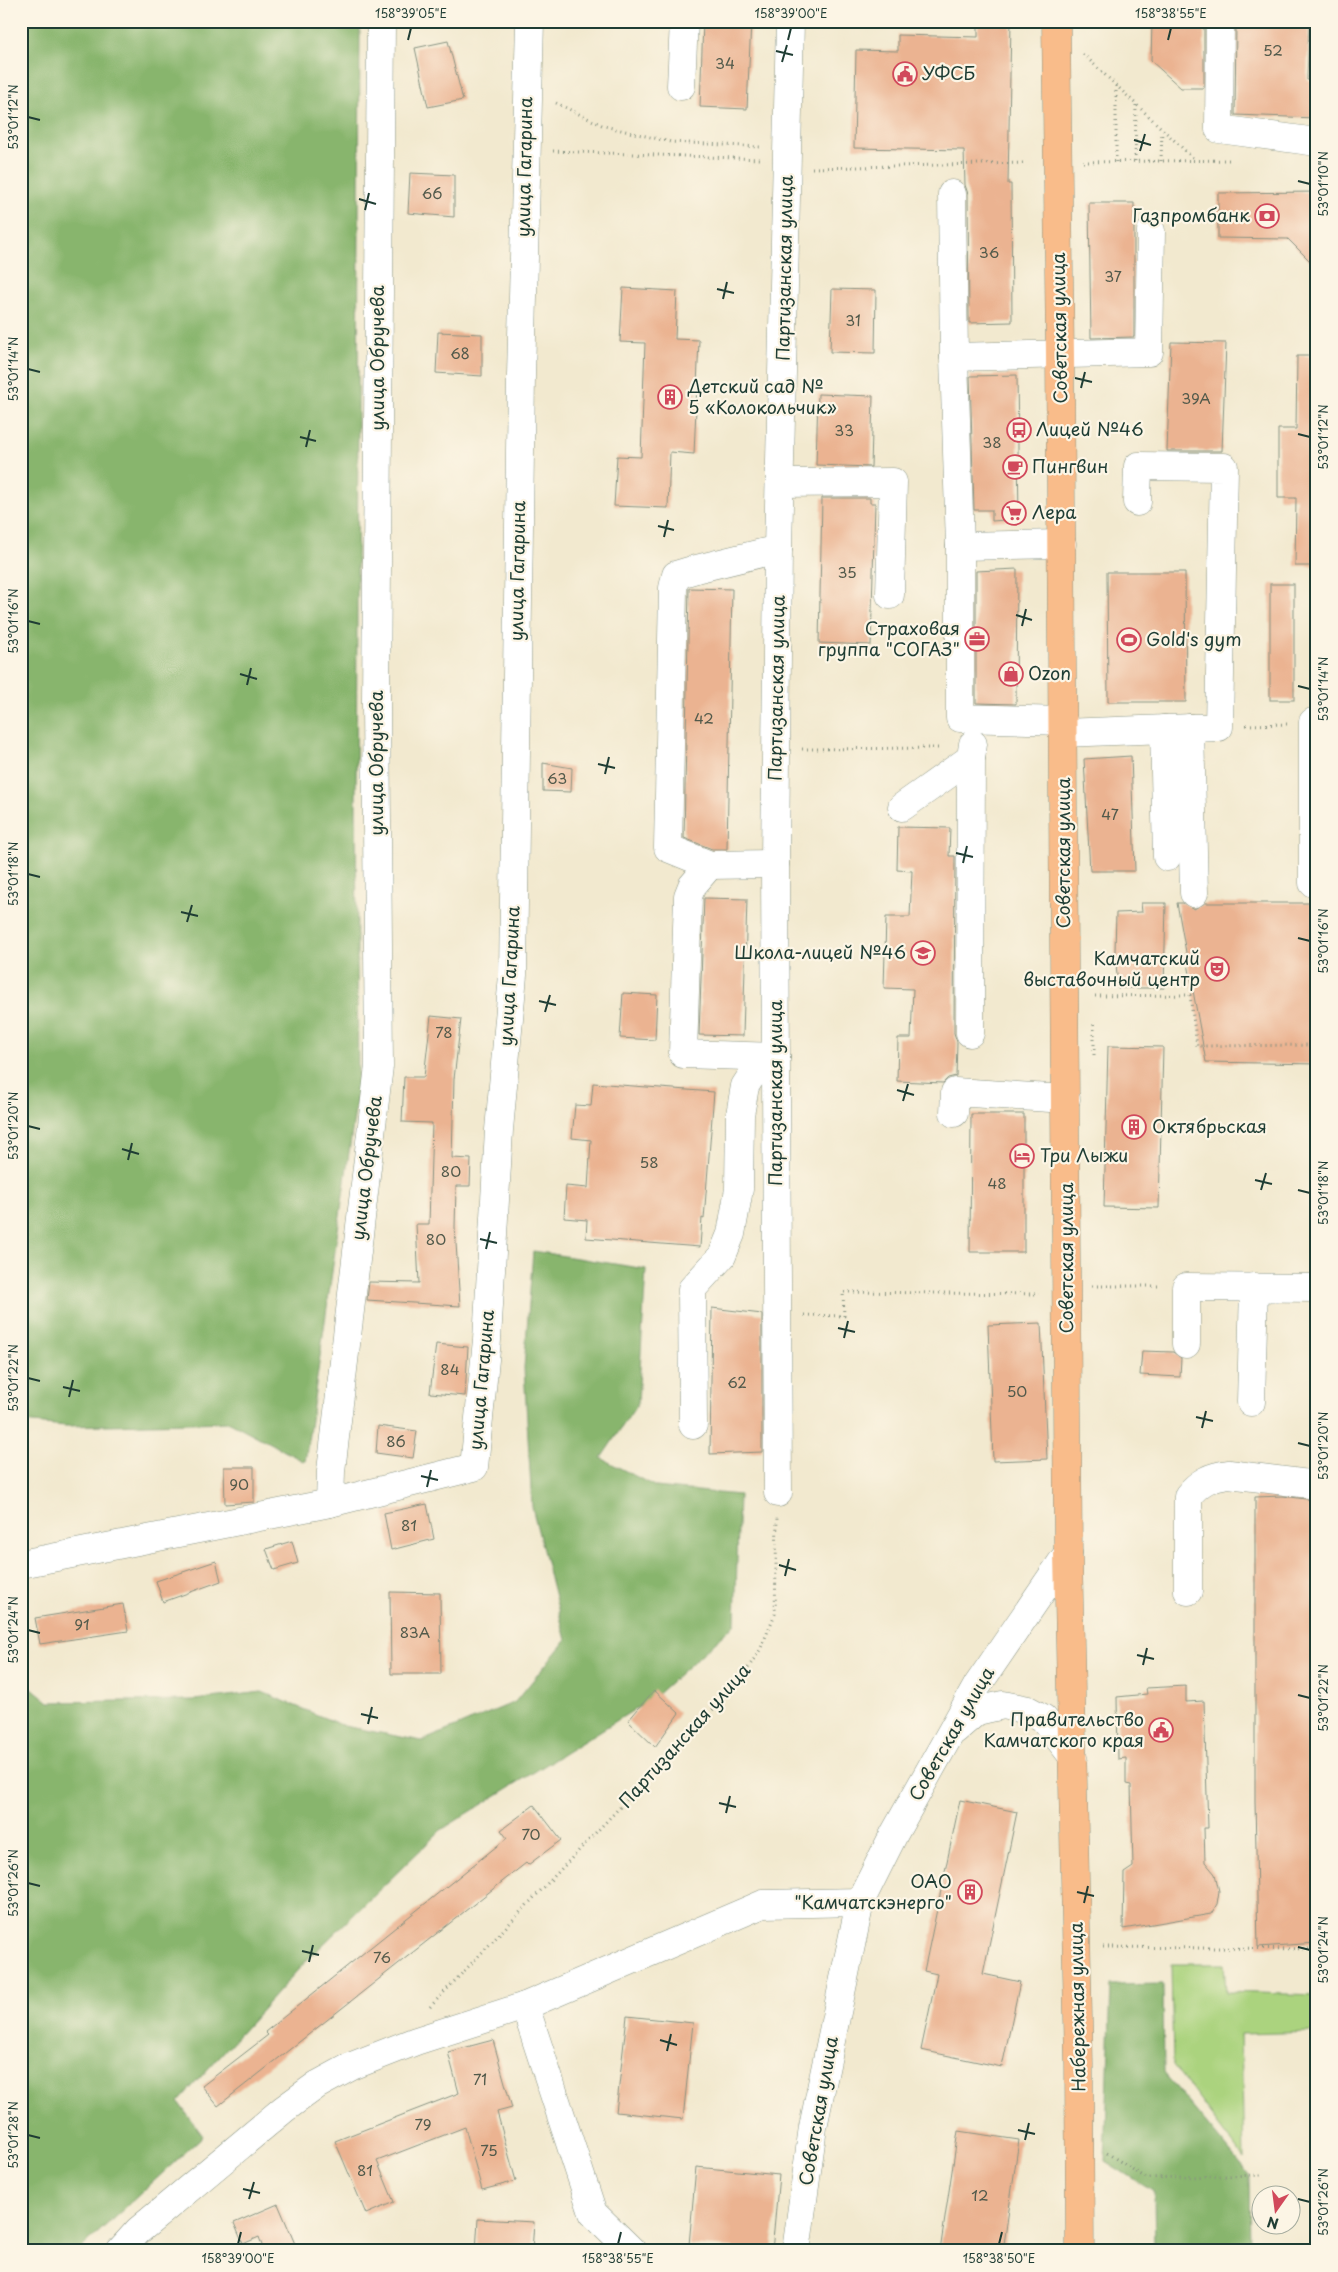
<svg xmlns="http://www.w3.org/2000/svg" width="1338" height="2272" font-family="'Playpen Sans',sans-serif">
<style>
.green{fill:#abd37e;stroke:#658859}
.forest{fill:#88b56d;stroke:#547950}
.building{fill:#ebb391}
.lines{fill:none;stroke-linecap:round;stroke-linejoin:round}
.minor-casing{stroke:#889382;stroke-width:29}
.major-casing{stroke:#889382;stroke-width:29}
.path{stroke:#889382;stroke-width:3;stroke-dasharray:1 4;stroke-linecap:butt}
.minor{stroke:#fff;stroke-width:28}
.major{stroke:#f9bc8a;stroke-width:28}
.ticks{fill:none;stroke:#1f3d34;stroke-width:2}
.labels{text-anchor:middle;stroke-width:4.5;stroke-linejoin:round;paint-order:stroke}
.number-label{font-size:15px;fill:#525a4b}
.poi-label{font-size:18px;fill:#1f3d34;stroke:#fcf5e5;text-anchor:start}
.street-label{font-size:18px;fill:#1f3d34;stroke:#fcf5e5}
.neatline{fill:none;stroke:#1f3d34;stroke-width:2}
.ticks-label{font-size:12px;text-anchor:middle;fill:#1f3d34}
</style>
<rect width="100%" height="100%" fill="#fcf5e5"/>
<filter id="ink" filterUnits="userSpaceOnUse"><feTurbulence type="fractalNoise" baseFrequency=".02" numOctaves="2"/><feDisplacementMap in="SourceGraphic" scale="10" xChannelSelector="R" yChannelSelector="G"/><feConvolveMatrix kernelMatrix="1 2 1 2 8 2 1 2 1" color-interpolation-filters="sRGB"/></filter>
<filter id="wash" filterUnits="userSpaceOnUse"><feTurbulence type="fractalNoise" baseFrequency=".0096" numOctaves="4" result="noise"/><feDisplacementMap in="SourceGraphic" scale="20" xChannelSelector="R" yChannelSelector="G"/><feGaussianBlur stdDeviation="1.12" result="paint"/><feColorMatrix in="noise" values="0 0 0 0 0 0 0 0 0 0 0 0 0 0 0 0 0 1.4 0 .05"/><feComposite in="paint" operator="in"/></filter>
<g filter="url(#wash)">
<rect width="100%" height="100%" fill="#f2e9cf"/>
<polygon class="green" points="1171,1964 1224,1964 1226,1992 1317,1995 1317,2032 1241,2034 1244,2159 1173,2065"/>
<g class="forest">
<polygon points="21,21 360,21 356,804 358,1089 305,1462 230,1422 66,1426 21,1422"/>
<polygon points="533,1251 646,1269 638,1403 601,1458 656,1487 739,1495 735,1624 653,1698 441,1830 306,1961 178,2102 203,2136 78,2251 21,2251 21,1679 49,1702 194,1700 262,1692 344,1726 422,1741 515,1702 566,1640 532,1507 524,1368"/>
<polygon points="1163,1984 1164,2073 1249,2175 1250,2251 1155,2251 1154,2192 1105,2161 1111,1985"/>
</g>
<g id="blocks">
<g class="building">
<polygon points="703,21 751,21 747,109 700,107"/>
<polygon points="978,21 1011,21 1008,184 1011,184 1012,322 969,323 968,194 965,185 964,150 854,148 856,50 898,51 898,35 978,37"/>
<polygon points="1152,21 1204,21 1204,88 1181,88 1151,61"/>
<polygon points="1236,21 1309,21 1307,80 1317,80 1316,118 1235,115"/>
<polygon points="448,41 463,100 428,107 415,48"/>
<polygon points="410,173 454,175 454,217 408,213"/>
<polygon points="1317,192 1317,268 1288,239 1218,238 1218,193"/>
<polygon points="1089,203 1134,203 1134,337 1091,338"/>
<polygon points="623,288 677,291 675,339 699,340 694,454 670,452 668,508 614,506 617,456 641,457 645,343 620,342"/>
<polygon points="832,289 876,290 875,353 830,352"/>
<polygon points="438,332 482,334 482,376 436,373"/>
<polygon points="1171,342 1226,343 1222,451 1167,451"/>
<polygon points="1297,356 1317,356 1317,566 1295,566 1296,498 1278,498 1278,429 1296,429"/>
<polygon points="1017,375 1019,519 992,521 992,510 974,510 970,376"/>
<polygon points="818,394 873,396 871,467 816,465"/>
<polygon points="822,498 870,498 870,503 875,503 871,645 819,643"/>
<polygon points="1017,569 1016,704 976,703 976,571"/>
<polygon points="1107,572 1185,572 1186,702 1108,702"/>
<rect x="1270" y="584" width="24" height="116"/>
<polygon points="689,588 732,589 727,849 712,849 684,838"/>
<polygon points="1131,756 1135,871 1090,871 1084,759"/>
<polygon points="543,763 572,768 571,792 543,791"/>
<polygon points="898,827 950,828 949,856 955,856 954,1033 957,1042 956,1076 948,1078 943,1083 897,1081 898,1038 911,1038 913,989 884,988 886,917 910,917 912,871 897,870"/>
<polygon points="704,898 747,899 743,1036 699,1035"/>
<polygon points="1141,903 1166,903 1164,988 1118,988 1115,951 1116,913 1142,912"/>
<polygon points="1177,903 1183,903 1194,909 1205,903 1317,903 1317,1064 1206,1062"/>
<polygon points="623,993 657,995 655,1040 620,1038"/>
<polygon points="431,1016 461,1019 454,1079 452,1158 471,1159 470,1186 456,1186 455,1227 460,1306 367,1300 369,1282 419,1283 416,1224 429,1224 432,1123 402,1122 404,1077 424,1077"/>
<polygon points="1108,1046 1163,1047 1159,1208 1104,1207"/>
<polygon points="593,1083 714,1092 704,1219 702,1218 700,1247 586,1238 587,1220 564,1218 566,1186 588,1188 591,1140 572,1138 575,1105 591,1106"/>
<polygon points="971,1114 1024,1114 1024,1252 970,1252"/>
<polygon points="712,1308 762,1314 762,1452 710,1454"/>
<polygon points="1041,1323 1047,1459 993,1461 988,1325"/>
<polygon points="436,1344 468,1347 465,1396 430,1393"/>
<polygon points="1142,1351 1173,1352 1181,1358 1180,1377 1140,1375"/>
<polygon points="378,1426 417,1431 413,1458 376,1453"/>
<polygon points="224,1467 254,1467 254,1502 225,1504"/>
<polygon points="1283,1496 1313,1500 1317,1943 1258,1947 1255,1801 1255,1497"/>
<polygon points="427,1504 434,1539 391,1550 384,1513"/>
<polygon points="292,1541 298,1563 274,1570 266,1549"/>
<polygon points="216,1561 221,1581 163,1602 156,1581"/>
<polygon points="390,1592 440,1593 441,1674 391,1674"/>
<polygon points="123,1604 128,1631 40,1644 35,1618"/>
<polygon points="1186,1686 1186,1702 1204,1701 1208,1828 1204,1828 1205,1862 1215,1874 1219,1891 1217,1904 1211,1914 1123,1929 1124,1873 1133,1867 1131,1785 1126,1784 1126,1758 1118,1759 1117,1697 1147,1694 1146,1688"/>
<polygon points="654,1690 679,1713 655,1747 628,1721"/>
<polygon points="960,1800 1017,1812 983,1974 1020,1982 1002,2067 921,2050 937,1974 924,1971"/>
<polygon points="534,1805 561,1840 528,1865 526,1863 218,2106 202,2086 268,2035 265,2032 507,1838 501,1830"/>
<polygon points="627,2016 693,2023 683,2119 616,2112"/>
<polygon points="493,2040 512,2108 497,2112 516,2181 482,2190 465,2127 377,2161 394,2202 366,2214 335,2141 459,2093 448,2052"/>
<polygon points="958,2131 1019,2140 1003,2251 940,2251"/>
<polygon points="696,2167 779,2175 772,2251 689,2245"/>
<polygon points="278,2204 298,2251 264,2251 259,2237 243,2244 234,2223"/>
<polygon points="478,2219 534,2222 532,2251 476,2251"/>
</g>
</g>
</g>
<g filter="url(#ink)">
<use href="#blocks" fill-opacity="0" stroke="#889382" stroke-width="1"/>
<g class="lines">
<g class="minor-casing">
<g id="minor">
<polyline points="1220,21 1219,129 1317,142"/>
<polyline points="681,86 684,21"/>
<polyline points="952,194 954,357 1149,352 1151,231"/>
<polyline points="954,357 960,546 1062,544"/>
<polyline points="780,483 893,482 890,595"/>
<polyline points="960,546 960,718 1063,721"/>
<polyline points="1317,722 1313,722 1313,883 1317,883"/>
<polyline points="1190,728 1194,893"/>
<polyline points="1164,729 1167,857"/>
<polyline points="1063,733 1219,727 1224,467 1138,466 1137,502"/>
<polyline points="902,807 971,758 973,744"/>
<polyline points="775,864 710,865 668,848 673,588 676,575 696,569 778,549"/>
<polyline points="710,865 692,886 688,896 683,1054 776,1057"/>
<polyline points="970,1033 971,758"/>
<polyline points="954,1113 955,1092 1066,1099"/>
<polyline points="1186,1344 1186,1287 1317,1288"/>
<polyline points="1251,1402 1254,1287"/>
<polyline points="693,1425 692,1289 722,1256 731,1234 739,1189 740,1115 745,1086 754,1072 776,1057"/>
<polyline points="778,1493 775,864 778,549 790,21"/>
<polyline points="330,1503 331,1471 379,1066 376,702 381,21"/>
<polyline points="21,1564 330,1503 474,1467 487,1340 499,1130 513,975 521,376 530,21"/>
<path d="M1188,1591V1496C1199,1482 1211,1476 1229,1474L1317,1485"/>
<polyline points="955,1730 977,1711 1003,1705 1028,1710 1043,1718 1073,1757"/>
<polyline points="525,2006 593,2213 632,2251"/>
<polyline points="120,2251 138,2231 284,2109 317,2085 352,2066 416,2041 525,2006 763,1904 860,1902"/>
<polyline points="796,2251 813,2127 860,1902 894,1834 977,1686 1068,1553"/>
</g>
</g>
<g class="major-casing">
<polyline id="major" points="1056,21 1060,355 1068,1553 1079,2064 1080,2251"/>
</g>
<g class="path">
<polyline points="1083,54 1195,160"/>
<polyline points="556,103 604,126 671,142 760,147"/>
<polyline points="553,151 761,159"/>
<polyline points="1135,161 1136,104"/>
<polyline points="1161,161 1162,129"/>
<polyline points="1083,162 1232,160"/>
<polyline points="1116,162 1116,84"/>
<polyline points="812,168 1024,163"/>
<polyline points="1246,725 1288,724"/>
<polyline points="802,749 938,748"/>
<polyline points="1095,996 1190,995 1197,1046 1317,1045"/>
<polyline points="1094,1024 1094,1056"/>
<polyline points="1092,1286 1160,1286"/>
<polyline points="804,1315 844,1316 843,1292 1039,1294"/>
<polyline points="1103,1947 1317,1949"/>
<polyline points="430,2007 738,1683 760,1650 775,1614 777,1518"/>
<polyline points="1107,2153 1146,2178 1262,2175"/>
</g>
<use href="#minor" class="minor"/>
<use href="#major" class="major"/>
</g>
</g>
<path class="ticks" d="M408,40L411,28M788,40L791,28M1168,40L1171,28M776,51L793,55M782,62L787,45M28,117L40,120M1134,140L1151,145M1140,151L1145,134M1298,181L1310,184M359,199L376,204M365,210L369,193M717,289L734,293M723,299L727,282M28,369L40,372M1075,378L1092,382M1081,388L1085,372M1298,434L1310,437M300,437L316,441M306,447L310,430M658,526L674,530M664,537L668,520M1016,615L1032,620M28,621L40,624M1022,626L1026,609M240,674L257,679M247,685L251,668M1298,686L1310,689M598,764L615,768M605,774L609,757M956,853L973,857M963,863L967,846M28,874L40,877M181,912L198,916M187,922L192,905M1298,938L1310,941M539,1001L556,1005M545,1012L550,995M897,1090L914,1095M903,1101L908,1084M28,1126L40,1129M122,1149L139,1154M128,1160L132,1143M1255,1180L1272,1184M1261,1190L1266,1173M1298,1190L1310,1193M480,1239L497,1243M486,1249L490,1232M838,1328L855,1332M844,1338L848,1321M28,1378L40,1381M63,1387L80,1391M69,1397L73,1380M1196,1417L1213,1421M1202,1428L1206,1411M1298,1443L1310,1446M421,1476L438,1480M427,1487L431,1470M779,1565L796,1570M785,1576L789,1559M28,1630L40,1633M1137,1655L1154,1659M1143,1665L1147,1648M1298,1695L1310,1698M361,1714L378,1718M368,1724L372,1707M719,1803L736,1807M726,1813L730,1796M28,1883L40,1886M1077,1892L1094,1896M1084,1903L1088,1886M1298,1947L1310,1950M302,1951L319,1955M309,1962L313,1945M660,2040L677,2045M667,2051L671,2034M1018,2130L1035,2134M28,2135L40,2138M1025,2140L1029,2123M243,2189L260,2193M249,2199L254,2182M1298,2199L1310,2202M238,2244L241,2232M618,2244L621,2232M999,2244L1002,2232"/>
<defs>
<g id="civic-ring" transform="scale(1.25)"><circle r="9.5" fill="#fcf5e5" stroke="#d1495b" stroke-width="1.5"/><path d="M-.6-6.5H3V-4.5H.6V-3L4-1V1h2V6H-6V1h2V-1L-.6-3ZM-1.2 2.5V6h2.4V2.5Z" fill="#d1495b"/></g>
<g id="bank-ring" transform="scale(1.25)"><circle r="9.5" fill="#fcf5e5" stroke="#d1495b" stroke-width="1.5"/><path d="M-6-4H6V4H-6ZM0-2.3a2.3 2.3 0 1 0 0 4.6a2.3 2.3 0 1 0 0-4.6Z" fill="#d1495b"/></g>
<g id="building-ring" transform="scale(1.25)"><circle r="9.5" fill="#fcf5e5" stroke="#d1495b" stroke-width="1.5"/><path d="M-4-6H4V6H1V3H-1V6H-4ZM-2.5-4.3h1.7v1.8h-1.7ZM.8-4.3h1.7v1.8H.8ZM-2.5-1h1.7V.8h-1.7ZM.8-1h1.7V.8H.8Z" fill="#d1495b"/></g>
<g id="bus-ring" transform="scale(1.25)"><circle r="9.5" fill="#fcf5e5" stroke="#d1495b" stroke-width="1.5"/><path d="M-5-6H5V4H4V6H2V4H-2V6H-4V4H-5ZM-3.5-4V0h7V-4ZM-3.5 1.2v1.5H-2V1.2ZM2 1.2v1.5H3.5V1.2Z" fill="#d1495b"/></g>
<g id="cafe-ring" transform="scale(1.25)"><circle r="9.5" fill="#fcf5e5" stroke="#d1495b" stroke-width="1.5"/><path d="M-5.5-4.5H6V0H3Q3 3.5 0 3.5H-2.5Q-5.5 3.5-5.5 0ZM3-3.2v2h1.7v-2ZM-6 4.5H4V6H-6Z" fill="#d1495b"/></g>
<g id="supermarket-ring" transform="scale(1.25)"><circle r="9.5" fill="#fcf5e5" stroke="#d1495b" stroke-width="1.5"/><path d="M-6-5.5h2.5l.6 2H6L4.5 2H-2.5L-4.4-4H-6ZM-1.5 3.2a1.3 1.3 0 1 0 .1 0ZM3 3.2a1.3 1.3 0 1 0 .1 0Z" fill="#d1495b"/></g>
<g id="office-ring" transform="scale(1.25)"><circle r="9.5" fill="#fcf5e5" stroke="#d1495b" stroke-width="1.5"/><path d="M-6-3h4V-5.5h4V-3h4V5H-6ZM-1-4.5V-3h2v-1.5ZM-6 0V1H6V0Z" fill="#d1495b"/></g>
<g id="stadium-ring" transform="scale(1.25)"><circle r="9.5" fill="#fcf5e5" stroke="#d1495b" stroke-width="1.5"/><path d="M0-5a6.5 5 0 1 0 0 10a6.5 5 0 1 0 0-10ZM-3.5-1.8h7v3.6h-7Z" fill="#d1495b"/></g>
<g id="shop-ring" transform="scale(1.25)"><circle r="9.5" fill="#fcf5e5" stroke="#d1495b" stroke-width="1.5"/><path d="M-5-2.5h2.3a2.7 3.5 0 0 1 5.4 0H5L5.5 6h-11ZM-1.5-2.5h3a1.5 2.3 0 0 0-3 0Z" fill="#d1495b"/></g>
<g id="school-ring" transform="scale(1.25)"><circle r="9.5" fill="#fcf5e5" stroke="#d1495b" stroke-width="1.5"/><path d="M0-5L7-2L0 1L-7-2ZM-4 1L0 2.5L4 1V4Q0 6-4 4Z" fill="#d1495b"/></g>
<g id="theatre-ring" transform="scale(1.25)"><circle r="9.5" fill="#fcf5e5" stroke="#d1495b" stroke-width="1.5"/><path d="M-5-5.5Q0-4 5-5.5V0Q5 5 0 6Q-5 5-5 0ZM-3.3-2.5H-1v1.5H-3.3ZM1-2.5H3.3v1.5H1ZM-2.8 1Q0 5.5 2.8 1Z" fill="#d1495b"/></g>
<g id="hotel-ring" transform="scale(1.25)"><circle r="9.5" fill="#fcf5e5" stroke="#d1495b" stroke-width="1.5"/><path d="M-6-4.5h1.5V1H6V5H4.5V3h-9V5H-6ZM-4 0a1.8 1.8 0 1 1 3.6 0ZM.5 0V-2.5h3Q6-2.5 6 0Z" fill="#d1495b"/></g>
</defs>
<g fill-rule="evenodd">
<use href="#civic-ring" x="905" y="74"/>
<use href="#bank-ring" x="1267" y="216"/>
<use href="#building-ring" x="670" y="397"/>
<use href="#bus-ring" x="1019" y="430"/>
<use href="#cafe-ring" x="1015" y="467"/>
<use href="#supermarket-ring" x="1014" y="513"/>
<use href="#office-ring" x="977" y="639"/>
<use href="#stadium-ring" x="1129" y="640"/>
<use href="#shop-ring" x="1011" y="674"/>
<use href="#school-ring" x="923" y="953"/>
<use href="#theatre-ring" x="1217" y="969"/>
<use href="#building-ring" x="1134" y="1127"/>
<use href="#hotel-ring" x="1022" y="1156"/>
<use href="#civic-ring" x="1161" y="1730"/>
<use href="#building-ring" x="970" y="1892"/>
</g>
<g class="labels">
<g class="number-label">
<text x="1273" y="56">52</text>
<text x="725" y="69">34</text>
<text x="432" y="199">66</text>
<text x="989" y="258">36</text>
<text x="1113" y="282">37</text>
<text x="853" y="326">31</text>
<text x="460" y="359">68</text>
<text x="1196" y="404">39А</text>
<text x="844" y="436">33</text>
<text x="992" y="448">38</text>
<text x="847" y="578">35</text>
<text x="704" y="724">42</text>
<text x="557" y="784">63</text>
<text x="1110" y="820">47</text>
<text x="444" y="1038">78</text>
<text x="649" y="1168">58</text>
<text x="451" y="1177">80</text>
<text x="997" y="1189">48</text>
<text x="436" y="1245">80</text>
<text x="450" y="1375">84</text>
<text x="737" y="1388">62</text>
<text x="1017" y="1397">50</text>
<text x="396" y="1447">86</text>
<text x="239" y="1490">90</text>
<text x="409" y="1531">81</text>
<text x="82" y="1630">91</text>
<text x="415" y="1638">83А</text>
<text x="531" y="1840">70</text>
<text x="382" y="1963">76</text>
<text x="480" y="2085">71</text>
<text x="423" y="2130">79</text>
<text x="489" y="2156">75</text>
<text x="365" y="2176">81</text>
<text x="980" y="2201">12</text>
</g>
<g class="poi-label">
<text x="922" y="80">УФСБ</text>
<text x="1250" y="222" text-anchor="end">Газпромбанк</text>
<text x="688" y="393">Детский сад №<tspan x="688" dy="21">5 «Колокольчик»</tspan></text>
<text x="1036" y="436">Лицей №46</text>
<text x="1032" y="473">Пингвин</text>
<text x="1032" y="519">Лера</text>
<text x="960" y="635" text-anchor="end">Страховая<tspan x="960" dy="21">группа "СОГАЗ"</tspan></text>
<text x="1146" y="646">Gold's gym</text>
<text x="1028" y="680">Ozon</text>
<text x="906" y="959" text-anchor="end">Школа-лицей №46</text>
<text x="1200" y="965" text-anchor="end">Камчатский<tspan x="1200" dy="21">выставочный центр</tspan></text>
<text x="1152" y="1133">Октябрьская</text>
<text x="1040" y="1162">Три Лыжи</text>
<text x="1144" y="1726" text-anchor="end">Правительство<tspan x="1144" dy="21">Камчатского края</tspan></text>
<text x="952" y="1888" text-anchor="end">ОАО<tspan x="952" dy="21">"Камчатскэнерго"</tspan></text>
</g>
<g class="street-label">
<text transform="translate(525 167) rotate(-89)" y="6">улица Гагарина</text>
<text transform="translate(785 268) rotate(-89)" y="6">Партизанская улица</text>
<text transform="translate(1060 328) rotate(-91)" y="6">Советская улица</text>
<text transform="translate(378 358) rotate(-90)" y="6">улица Обручева</text>
<text transform="translate(518 571) rotate(-89)" y="6">улица Гагарина</text>
<text transform="translate(777 688) rotate(-89)" y="6">Партизанская улица</text>
<text transform="translate(377 763) rotate(-90)" y="6">улица Обручева</text>
<text transform="translate(1064 853) rotate(-90)" y="6">Советская улица</text>
<text transform="translate(510 976) rotate(-87)" y="6">улица Гагарина</text>
<text transform="translate(776 1093) rotate(-90)" y="6">Партизанская улица</text>
<text transform="translate(367 1168) rotate(-83)" y="6">улица Обручева</text>
<text transform="translate(1067 1258) rotate(-90)" y="6">Советская улица</text>
<text transform="translate(482 1380) rotate(-85)" y="6">улица Гагарина</text>
<text transform="translate(952 1734) rotate(-60)" y="6">Советская улица</text>
<text transform="translate(685 1736) rotate(-48)" y="6">Партизанская улица</text>
<text transform="translate(1078 2007) rotate(-91)" y="6">Набережная улица</text>
<text transform="translate(819 2111) rotate(-80)" y="6">Советская улица</text>
</g>
</g>
<rect width="1338" height="2272" fill="none" stroke="#fcf5e5" stroke-width="55"/>
<g transform="translate(1276 2210) rotate(194)"><circle r="24" fill="#fcf5e5" stroke="#a4ab9e"/>
<path d="M0-4L9 19L0 12L-9 19Z" fill="#d1495b"/>
<text y="-8" font-size="14" font-weight="bold" text-anchor="middle" fill="#1f3d34">N</text>
</g>
<rect x="28" y="28" width="1282" height="2216" class="neatline"/>
<g class="ticks-label">
<text x="411" y="18">158°39'05"E</text>
<text x="791" y="18">158°39'00"E</text>
<text x="1171" y="18">158°38'55"E</text>
<text transform="translate(14 117) rotate(-90)" y="4">53°01'12"N</text>
<text transform="translate(1324 184) rotate(-90)" y="4">53°01'10"N</text>
<text transform="translate(14 369) rotate(-90)" y="4">53°01'14"N</text>
<text transform="translate(1324 437) rotate(-90)" y="4">53°01'12"N</text>
<text transform="translate(14 621) rotate(-90)" y="4">53°01'16"N</text>
<text transform="translate(1324 689) rotate(-90)" y="4">53°01'14"N</text>
<text transform="translate(14 874) rotate(-90)" y="4">53°01'18"N</text>
<text transform="translate(1324 941) rotate(-90)" y="4">53°01'16"N</text>
<text transform="translate(14 1126) rotate(-90)" y="4">53°01'20"N</text>
<text transform="translate(1324 1193) rotate(-90)" y="4">53°01'18"N</text>
<text transform="translate(14 1378) rotate(-90)" y="4">53°01'22"N</text>
<text transform="translate(1324 1446) rotate(-90)" y="4">53°01'20"N</text>
<text transform="translate(14 1630) rotate(-90)" y="4">53°01'24"N</text>
<text transform="translate(1324 1698) rotate(-90)" y="4">53°01'22"N</text>
<text transform="translate(14 1883) rotate(-90)" y="4">53°01'26"N</text>
<text transform="translate(1324 1950) rotate(-90)" y="4">53°01'24"N</text>
<text transform="translate(14 2135) rotate(-90)" y="4">53°01'28"N</text>
<text transform="translate(1324 2202) rotate(-90)" y="4">53°01'26"N</text>
<text x="238" y="2263">158°39'00"E</text>
<text x="618" y="2263">158°38'55"E</text>
<text x="999" y="2263">158°38'50"E</text>
</g>
</svg>
